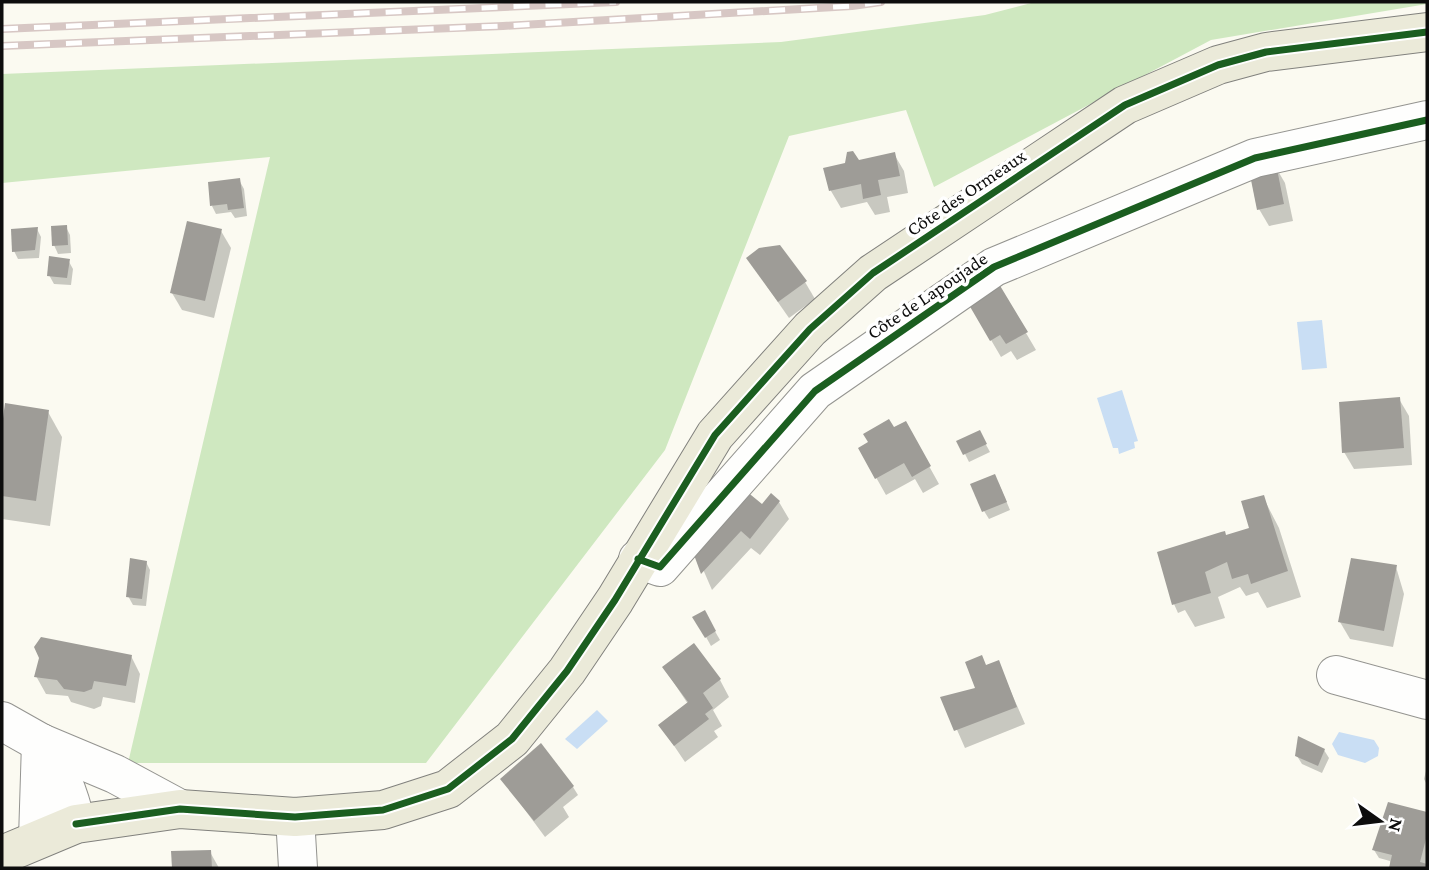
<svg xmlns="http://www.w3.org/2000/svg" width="1429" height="870" font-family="'Crimson Pro',serif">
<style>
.forest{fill:#cfe8c0}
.water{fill:#c9def4}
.shadow{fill:#0003}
.building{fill:#9e9c97}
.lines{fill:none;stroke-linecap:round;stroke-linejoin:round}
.minor-casing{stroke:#949490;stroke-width:40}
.major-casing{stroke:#81817d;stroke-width:40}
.minor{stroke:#fefefd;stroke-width:38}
.major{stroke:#ebead9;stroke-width:38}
.rail-casing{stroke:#d7c7c4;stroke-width:8}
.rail{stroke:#fff;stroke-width:5;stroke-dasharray:16;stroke-linecap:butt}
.cycleway-casing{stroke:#fff;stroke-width:11}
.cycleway{stroke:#1b5e20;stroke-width:7}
.labels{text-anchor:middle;stroke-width:7;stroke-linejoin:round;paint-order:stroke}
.street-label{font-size:19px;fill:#0d0d0d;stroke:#fff}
</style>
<rect width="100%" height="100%" fill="#fbfaf1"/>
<polygon class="forest" points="1035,2 1427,2 1427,4 1211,40 934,187 906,110 789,136 665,450 426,763 128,763 270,157 2,183 2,74 781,42 985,15"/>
<g class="water">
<polygon points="1322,320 1327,368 1302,370 1297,322"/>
<polygon points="1122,390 1138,441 1134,442 1135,448 1119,454 1118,448 1113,448 1097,398"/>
<polygon points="597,710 608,721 577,749 565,739"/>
<polygon points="1339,732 1374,740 1379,748 1378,756 1365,763 1338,755 1332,744"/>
</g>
<g class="shadow">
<polygon points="894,154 904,171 908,193 887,197 890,212 875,215 867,202 841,208 831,191 826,169"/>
<polygon points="1275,166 1285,183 1293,221 1269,226 1259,209"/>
<polygon points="239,180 244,189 247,216 235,218 231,212 216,214 212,206"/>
<polygon points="66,227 70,235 71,253 58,254 54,245"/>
<polygon points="37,229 41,237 39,258 18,259 14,251"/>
<polygon points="221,231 231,248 214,318 182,310 172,293"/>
<polygon points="68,260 73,269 71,285 54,284 49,275"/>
<polygon points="805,282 815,299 789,318 766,285"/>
<polygon points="996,282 1036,350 1017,360 1011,351 1001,357 967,299"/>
<polygon points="1399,399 1409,416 1412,465 1354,469 1344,452"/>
<polygon points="7,405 48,412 62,437 50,526 2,519 2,438"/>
<polygon points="905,423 939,484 923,493 915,479 886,495 860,449"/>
<polygon points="979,432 990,452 969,462 965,454"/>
<polygon points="999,484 1010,510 989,519 984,511"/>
<polygon points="1263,497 1279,528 1301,597 1267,608 1258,592 1246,596 1240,587 1218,597 1225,618 1195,627 1185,610 1178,613 1174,604 1227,537 1251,529"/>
<polygon points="779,502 789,519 760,555 751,548 712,590 692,544 762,507"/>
<polygon points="146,562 150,570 146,606 133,605 128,596"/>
<polygon points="1396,567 1404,594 1393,647 1350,639 1340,622"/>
<polygon points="704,612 720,640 711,646 695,617"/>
<polygon points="131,656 140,674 135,703 103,697 101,706 94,709 71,702 68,696 46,694 36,676"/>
<polygon points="998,662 1025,724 965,748 943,698 978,689 986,667"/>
<polygon points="664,668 720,680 729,697 713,710 722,726 714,731 718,737 685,762 660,725 688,704"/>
<polygon points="1324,750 1329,758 1322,773 1302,764 1297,756"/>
<polygon points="1427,767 1427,785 1424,779"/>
<polygon points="502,779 573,787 578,795 563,807 569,817 545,837"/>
<polygon points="1389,804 1427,814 1427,868 1390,868 1390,861 1379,858 1374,850"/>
<polygon points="210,852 219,868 173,868 173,853"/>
</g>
<g class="building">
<polygon points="853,151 859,160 895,152 900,176 878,180 881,195 863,199 861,184 829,191 823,168 845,163 847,152"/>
<polygon points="1276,164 1284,204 1257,210 1249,170"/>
<polygon points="240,178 244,208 228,210 227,204 210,206 208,182"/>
<polygon points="187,221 222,229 205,301 170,293"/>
<polygon points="67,225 68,245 52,246 51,226"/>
<polygon points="38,227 35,250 12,252 11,229"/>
<polygon points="780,245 807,281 778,302 746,258 759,248"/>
<polygon points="49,256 70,259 67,278 47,276"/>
<polygon points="996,279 1028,332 1006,344 1000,335 990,341 965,298"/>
<polygon points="1400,397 1404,448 1342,453 1339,402"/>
<polygon points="5,403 49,410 36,501 2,496 2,426"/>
<polygon points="889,419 894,427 906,421 931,466 912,477 904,463 875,479 858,448 868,442 863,434"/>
<polygon points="980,430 987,444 963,455 956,441"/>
<polygon points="995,474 1007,502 982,512 970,484"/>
<polygon points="740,486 762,504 771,493 780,501 750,539 741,531 701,574 690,544"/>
<polygon points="1264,495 1288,571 1251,584 1248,574 1232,579 1227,562 1205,572 1211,593 1172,605 1157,552 1221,532 1225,531 1226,535 1249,528 1241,501"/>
<polygon points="130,558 147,561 142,599 126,597"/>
<polygon points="1351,558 1397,565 1384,631 1338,622"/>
<polygon points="705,610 716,631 705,638 692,617"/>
<polygon points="41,637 132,655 126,686 94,681 92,689 84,692 64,689 57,680 34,677 39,658 34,647"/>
<polygon points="694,643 721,679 703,693 713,708 705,714 709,719 674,746 658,725 688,702 662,667"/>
<polygon points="982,655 986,665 999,660 1017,707 954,731 940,697 975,688 965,662"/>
<polygon points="1298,736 1325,749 1318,766 1295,756"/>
<polygon points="541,743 574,786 534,821 500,779"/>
<polygon points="1388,802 1427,812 1427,835 1420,862 1427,864 1427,868 1389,868 1392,855 1372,850"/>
<polygon points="211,850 212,868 172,868 171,851"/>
</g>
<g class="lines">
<g class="minor-casing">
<g id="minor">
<polyline points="638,559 660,567 815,391 994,267 1255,158 1427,120"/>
<polyline points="1336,675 1427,700"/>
<polyline points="2,721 41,743 115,774 180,809"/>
<path d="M41,743C59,769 69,792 76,824"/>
<polyline points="295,817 298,868"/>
<polyline points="38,839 41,743"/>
</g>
</g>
<g class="major-casing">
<polyline id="major" points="2,855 76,824 180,809 295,817 383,810 448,789 512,739 567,671 615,600 715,435 810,329 873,273 1125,105 1218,65 1266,52 1427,32"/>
</g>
<use href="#minor" class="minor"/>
<use href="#major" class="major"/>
<g class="rail-casing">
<g id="rail">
<polyline points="2,29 616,2"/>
<polyline points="2,46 503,26 852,6 881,2"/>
</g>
</g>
<use href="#rail" class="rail"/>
<g class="cycleway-casing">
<g id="cycleway">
<polyline points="638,559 660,567 815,391 994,267 1255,158 1427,120"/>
<polyline points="76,824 180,809 295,817 383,810 448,789 512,739 567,671 615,600 715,435 810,329 873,273 1125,105 1218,65 1266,52 1427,32"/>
</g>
</g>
<use href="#cycleway" class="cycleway"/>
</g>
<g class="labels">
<g class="street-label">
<text transform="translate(966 192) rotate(-34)" y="7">Côte des Ormeaux</text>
<text transform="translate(927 295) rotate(-34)" y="7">Côte de Lapoujade</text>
</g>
</g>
<rect width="1429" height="870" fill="none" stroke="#0d0d0d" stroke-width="7"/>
<g transform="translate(1380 821) rotate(104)" stroke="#ffffff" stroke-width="5" paint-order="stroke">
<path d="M0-5L12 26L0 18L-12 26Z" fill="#0d0d0d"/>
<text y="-10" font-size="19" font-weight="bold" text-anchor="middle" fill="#0d0d0d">N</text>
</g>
</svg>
